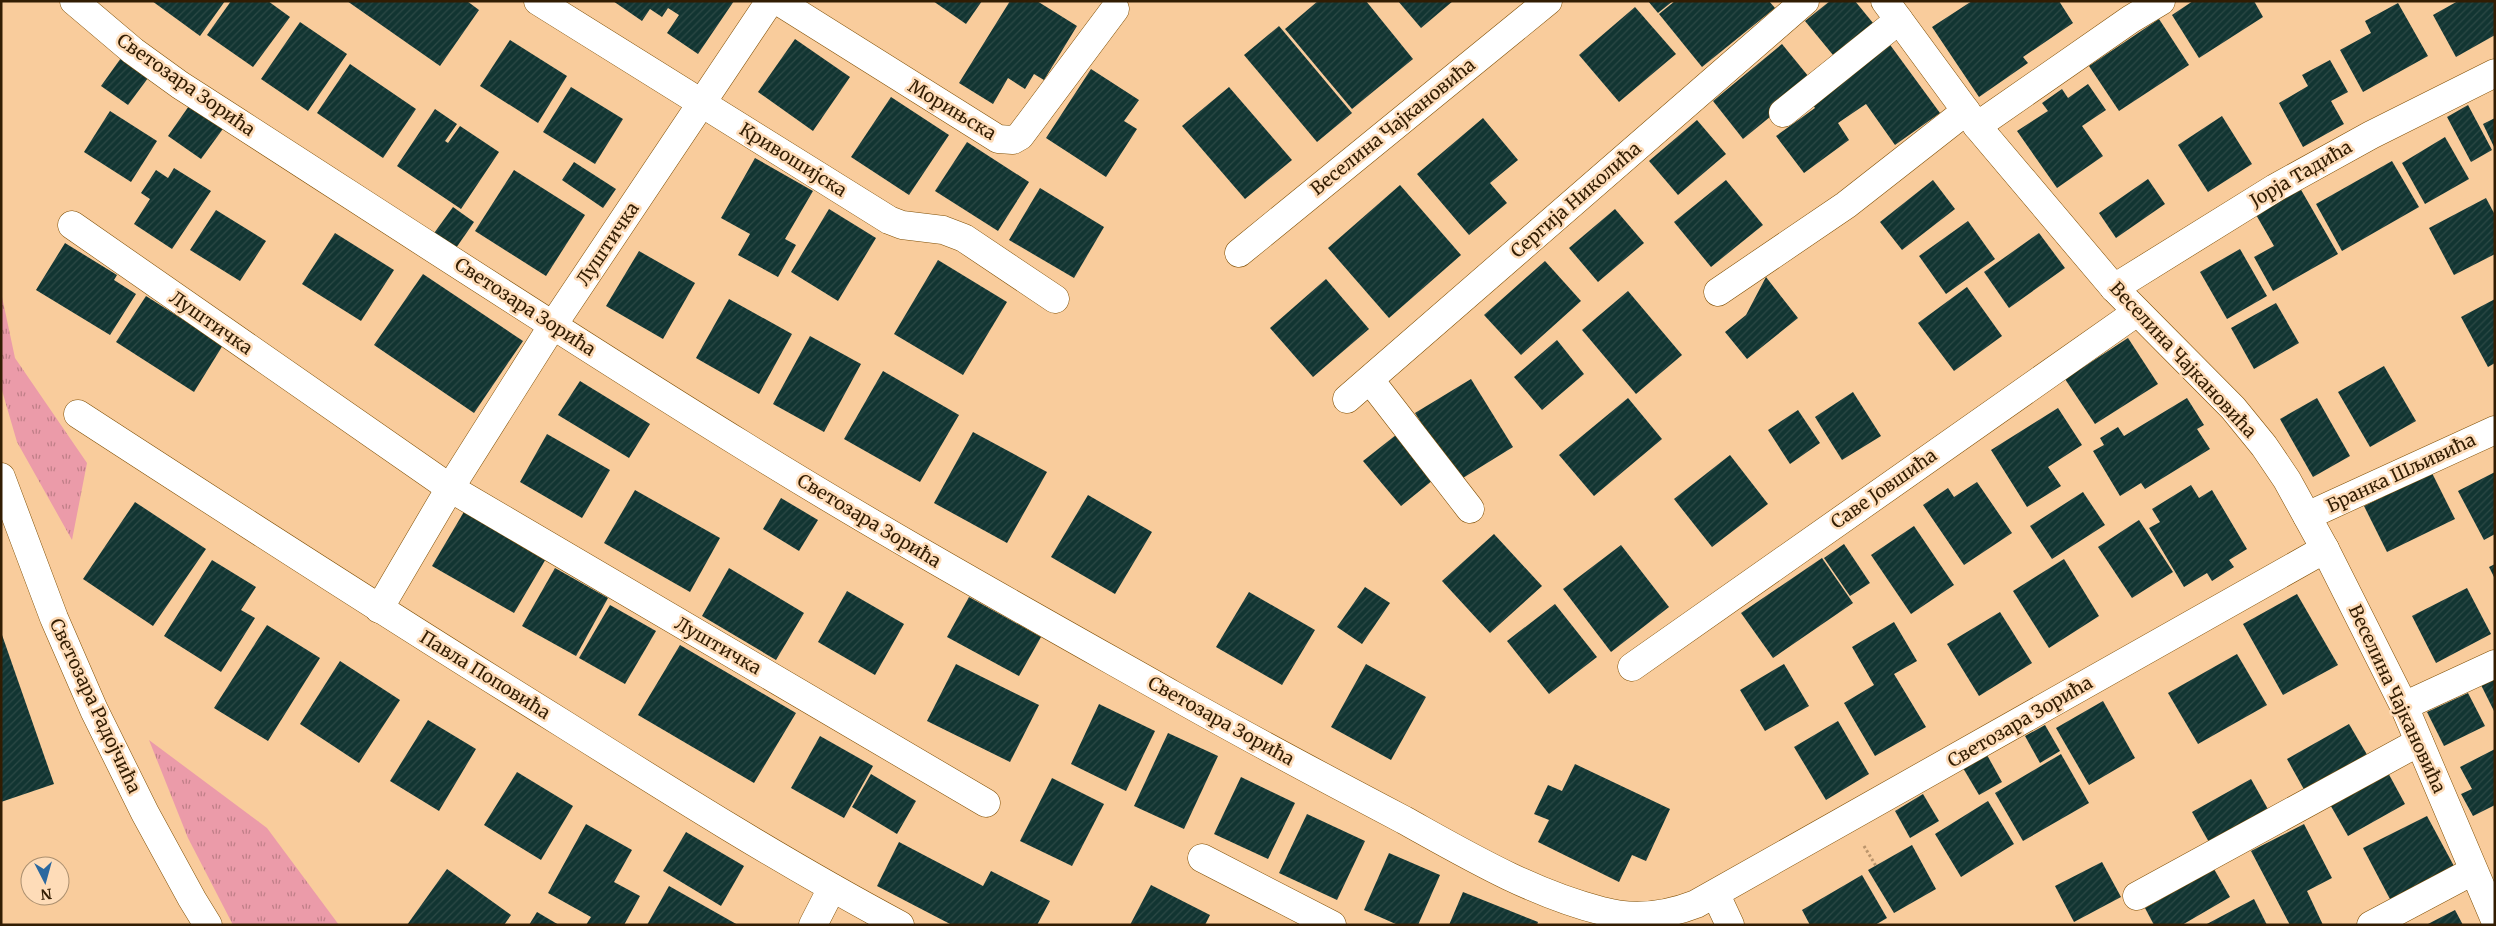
<svg xmlns="http://www.w3.org/2000/svg" width="2496" height="926" font-family="Merriweather,serif">
<style>
.grass{fill:url(#grass-tufts)}
.building{fill:url(#building-hatch)}
.lines{fill:none;stroke-linecap:round;stroke-linejoin:round}
.minor-casing{stroke:#7f4e03;stroke-width:29}
.path{stroke:#bb956c;stroke-width:3;stroke-dasharray:2.5 2.5;stroke-linecap:butt}
.minor{stroke:#fff;stroke-width:28}
.labels{text-anchor:middle;stroke-width:5;stroke-linejoin:round;paint-order:stroke}
.street-label{font-size:18px;fill:#321d03;stroke:#fedcb8}
</style>
<defs>
<pattern id="grass-tufts" width="24" height="20" patternUnits="userSpaceOnUse" patternTransform="scale(1.25)"><rect width="24" height="20" fill="#eb9ba9"/><path d="M3 7l-1-3M5 7V3M7 7l1-3M15 17l-1-3M17 17v-4M19 17l1-3" fill="none" stroke="#bf7e87"/></pattern>
<pattern id="building-hatch" width="6" height="6" patternUnits="userSpaceOnUse" patternTransform="scale(1.25)"><rect width="6" height="6" fill="#123532"/><path d="M-1 1l2-2M0 6l6-6M5 7l2-2" fill="none" stroke="#2c4945"/></pattern>
</defs>
<rect width="100%" height="100%" fill="#f9cc9c"/>
<g class="grass">
<polygon points="1,292 15,358 87,463 72,540 17,442 1,387"/>
<polygon points="149,740 267,828 339,925 233,925 188,838"/>
</g>
<g class="building">
<polygon points="152,1 225,1 200,36"/>
<polygon points="231,1 268,1 290,17 253,67 207,35"/>
<polygon points="347,1 467,1 479,10 440,66"/>
<polygon points="613,1 734,1 698,54 667,33 679,15 668,8 662,17 650,9 642,21"/>
<polygon points="933,1 982,1 966,24"/>
<polygon points="1010,1 1037,1 1077,26 1044,80 1034,74 1025,89 1008,78 993,104 959,83"/>
<polygon points="1318,1 1366,1 1413,59 1352,109 1285,29"/>
<polygon points="1398,1 1453,1 1421,28"/>
<polygon points="1648,1 1673,1 1658,13"/>
<polygon points="1675,1 1769,1 1775,8 1702,67 1659,14"/>
<polygon points="1830,1 1855,1 1873,23 1833,55 1805,21"/>
<polygon points="1972,1 2059,1 2073,23 2023,57 2028,63 1979,97 1932,27"/>
<polygon points="2193,1 2254,1 2263,17 2199,58 2172,15"/>
<polygon points="2458,1 2494,1 2495,35 2456,57 2433,15"/>
<polygon points="2398,3 2428,56 2363,92 2340,50 2371,33 2365,21"/>
<polygon points="1635,7 1676,54 1619,102 1579,55"/>
<polygon points="2159,19 2189,65 2119,111 2089,66"/>
<polygon points="300,22 347,54 308,111 261,79"/>
<polygon points="1279,26 1352,113 1317,142 1244,55"/>
<polygon points="795,39 850,77 813,131 758,92"/>
<polygon points="510,40 567,76 538,123 480,86"/>
<polygon points="1888,42 1940,113 1895,145 1866,104 1838,123 1849,140 1804,173 1776,136 1815,108 1809,99"/>
<polygon points="1782,44 1813,82 1743,139 1713,101"/>
<polygon points="121,58 148,78 128,105 101,86"/>
<polygon points="2330,60 2348,92 2331,101 2344,124 2303,147 2279,103 2308,86 2302,75"/>
<polygon points="350,64 416,109 383,158 317,113"/>
<polygon points="1091,69 1139,100 1124,121 1137,129 1106,177 1046,138"/>
<polygon points="2088,84 2106,110 2082,126 2103,156 2057,188 2017,131 2048,111 2042,103 2062,89 2068,98"/>
<polygon points="571,87 623,119 595,164 543,132"/>
<polygon points="1229,87 1292,160 1245,199 1182,126"/>
<polygon points="891,97 949,135 909,195 851,157"/>
<polygon points="191,103 225,126 201,159 168,136"/>
<polygon points="2468,105 2492,150 2471,162 2447,117"/>
<polygon points="435,109 457,124 445,141 448,143 460,126 499,152 461,209 397,166"/>
<polygon points="110,111 157,141 131,182 84,152"/>
<polygon points="2222,116 2252,164 2208,192 2178,145"/>
<polygon points="1483,118 1518,160 1490,183 1507,203 1469,235 1417,174"/>
<polygon points="2495,118 2495,149 2483,124"/>
<polygon points="1697,120 1726,154 1678,195 1649,161"/>
<polygon points="2445,137 2469,179 2425,204 2402,163"/>
<polygon points="967,142 1029,182 998,231 935,191"/>
<polygon points="755,158 813,191 785,239 796,245 778,277 738,255 750,234 721,218"/>
<polygon points="2392,161 2419,207 2342,251 2316,204"/>
<polygon points="574,162 616,189 603,208 562,180"/>
<polygon points="174,168 211,191 172,249 134,224 150,199 141,193 156,170 168,178"/>
<polygon points="514,170 585,215 546,276 475,231"/>
<polygon points="2148,179 2165,204 2116,238 2099,213"/>
<polygon points="1726,180 1763,225 1711,267 1674,222"/>
<polygon points="1933,180 1955,209 1902,250 1880,222"/>
<polygon points="1400,185 1461,255 1389,318 1328,248"/>
<polygon points="1040,188 1104,227 1074,278 1009,240"/>
<polygon points="2300,188 2338,254 2273,291 2254,257 2274,246 2255,213"/>
<polygon points="2486,198 2495,215 2495,254 2454,275 2429,228"/>
<polygon points="453,207 474,222 454,251 432,236"/>
<polygon points="829,209 876,238 838,301 791,272"/>
<polygon points="1615,209 1644,243 1598,282 1569,248"/>
<polygon points="216,210 266,241 240,281 190,250"/>
<polygon points="1968,221 1995,259 1946,294 1919,256"/>
<polygon points="335,233 394,270 361,321 302,284"/>
<polygon points="2039,233 2065,268 2009,308 1984,272"/>
<polygon points="65,243 117,275 114,280 136,294 110,335 36,290"/>
<polygon points="2240,249 2267,296 2227,319 2200,272"/>
<polygon points="639,251 695,283 663,339 606,306"/>
<polygon points="938,260 1007,302 963,375 894,334"/>
<polygon points="1545,261 1581,301 1521,355 1484,315"/>
<polygon points="423,274 523,341 474,413 374,345"/>
<polygon points="1766,277 1798,318 1747,359 1725,332 1746,315"/>
<polygon points="1326,279 1369,329 1313,377 1270,328"/>
<polygon points="1967,287 2002,336 1954,371 1918,323"/>
<polygon points="1628,291 1682,355 1636,394 1582,330"/>
<polygon points="146,296 223,345 194,392 116,342"/>
<polygon points="729,299 792,334 759,394 696,358"/>
<polygon points="2495,299 2495,363 2488,367 2461,317"/>
<polygon points="2276,303 2299,343 2254,369 2231,328"/>
<polygon points="810,336 861,364 824,432 773,404"/>
<polygon points="2128,338 2158,384 2095,424 2065,379"/>
<polygon points="1557,340 1584,374 1542,410 1514,377"/>
<polygon points="2384,366 2416,421 2370,447 2338,392"/>
<polygon points="883,371 959,415 920,482 844,439"/>
<polygon points="1471,379 1513,447 1458,481 1415,413"/>
<polygon points="580,381 650,424 629,458 558,415"/>
<polygon points="1853,392 1881,436 1842,460 1815,417"/>
<polygon points="1628,398 1662,439 1594,496 1559,455"/>
<polygon points="2187,398 2204,425 2197,429 2210,449 2145,489 2141,483 2120,496 2093,451 2104,445 2100,438 2118,427 2124,436"/>
<polygon points="2317,398 2350,456 2313,477 2280,419"/>
<polygon points="2058,408 2082,445 2048,467 2061,486 2027,507 1991,450"/>
<polygon points="1798,410 1820,443 1790,464 1768,430"/>
<polygon points="1401,431 1438,476 1401,506 1363,461"/>
<polygon points="973,432 1047,472 1007,543 934,503"/>
<polygon points="547,434 610,470 582,518 520,482"/>
<polygon points="1730,455 1768,504 1712,547 1674,499"/>
<polygon points="2495,472 2495,534 2484,540 2458,491"/>
<polygon points="2432,473 2455,519 2387,552 2364,506"/>
<polygon points="1977,482 2012,533 1964,565 1923,505 1948,488 1954,497"/>
<polygon points="2191,485 2199,498 2212,490 2247,549 2229,560 2234,567 2212,581 2207,573 2184,587 2149,528 2160,522 2152,509"/>
<polygon points="635,490 720,538 690,592 604,543"/>
<polygon points="2083,492 2105,525 2052,559 2030,526"/>
<polygon points="1088,495 1152,532 1115,594 1051,557"/>
<polygon points="781,498 818,520 799,551 763,529"/>
<polygon points="135,502 206,549 153,626 83,579"/>
<polygon points="465,510 547,557 514,613 432,566"/>
<polygon points="2139,520 2173,572 2132,598 2098,547"/>
<polygon points="1914,526 1954,585 1911,614 1871,555"/>
<polygon points="1494,534 1542,586 1490,633 1442,581"/>
<polygon points="1844,544 1870,583 1850,596 1824,558"/>
<polygon points="1621,545 1669,607 1611,652 1563,589"/>
<polygon points="1822,558 1853,603 1773,658 1741,613"/>
<polygon points="2064,559 2099,616 2049,648 2013,591"/>
<polygon points="212,560 256,587 241,610 255,618 221,672 164,636"/>
<polygon points="2495,564 2495,579 2489,567"/>
<polygon points="555,568 608,598 576,656 522,626"/>
<polygon points="729,568 804,613 776,660 702,616"/>
<polygon points="1365,587 1390,603 1362,644 1337,627"/>
<polygon points="2467,588 2491,634 2436,663 2412,616"/>
<polygon points="847,591 904,624 875,675 818,642"/>
<polygon points="1249,592 1315,630 1282,685 1216,647"/>
<polygon points="2297,594 2338,665 2283,695 2243,624"/>
<polygon points="969,597 1041,637 1019,676 947,637"/>
<polygon points="1555,604 1597,657 1549,694 1507,641"/>
<polygon points="610,605 656,631 625,684 579,658"/>
<polygon points="2000,612 2032,663 1979,696 1947,644"/>
<polygon points="1894,622 1917,661 1894,674 1926,727 1875,756 1844,703 1874,685 1852,647"/>
<polygon points="267,625 320,658 268,741 214,708"/>
<polygon points="1,632 54,784 1,802"/>
<polygon points="680,645 796,713 754,783 638,715"/>
<polygon points="2237,654 2267,705 2198,744 2168,693"/>
<polygon points="340,661 400,700 359,763 300,724"/>
<polygon points="956,664 1039,705 1010,762 927,721"/>
<polygon points="1366,664 1426,697 1391,760 1331,727"/>
<polygon points="1784,664 1809,706 1765,731 1740,690"/>
<polygon points="2495,678 2495,713 2481,685"/>
<polygon points="2468,693 2485,726 2444,746 2427,712"/>
<polygon points="2103,701 2135,758 2089,785 2056,728"/>
<polygon points="1099,704 1155,731 1126,791 1071,764"/>
<polygon points="428,720 476,749 439,811 390,781"/>
<polygon points="1838,721 1869,774 1826,800 1794,747"/>
<polygon points="2349,724 2369,758 2306,793 2287,759"/>
<polygon points="2045,725 2060,751 2040,763 2025,736"/>
<polygon points="1168,733 1218,756 1184,829 1134,806"/>
<polygon points="820,736 873,766 844,818 791,788"/>
<polygon points="2495,749 2495,805 2473,816 2461,794 2472,789 2460,767"/>
<polygon points="2061,754 2089,803 2023,841 1995,793"/>
<polygon points="1987,755 2002,782 1979,795 1963,768"/>
<polygon points="1575,764 1670,809 1646,861 1632,855 1619,882 1538,842 1549,820 1534,814 1548,785 1562,791"/>
<polygon points="2386,769 2405,804 2348,836 2328,801"/>
<polygon points="517,772 573,806 541,860 484,825"/>
<polygon points="871,774 916,801 897,834 852,807"/>
<polygon points="1241,777 1295,803 1268,859 1214,834"/>
<polygon points="1052,778 1104,804 1072,866 1020,841"/>
<polygon points="2251,779 2269,811 2210,844 2192,812"/>
<polygon points="1923,794 1939,821 1910,838 1895,811"/>
<polygon points="1988,801 2014,844 1961,877 1935,834"/>
<polygon points="1307,814 1365,841 1337,900 1279,873"/>
<polygon points="2427,816 2455,868 2391,901 2363,848"/>
<polygon points="586,824 632,850 614,882 640,896 624,925 586,925 591,917 548,893"/>
<polygon points="2304,824 2332,878 2307,891 2323,925 2290,925 2251,851"/>
<polygon points="686,832 744,866 721,906 663,871"/>
<polygon points="899,842 983,886 991,871 1050,901 1037,925 952,925 877,886"/>
<polygon points="1912,845 1936,889 1894,913 1868,870"/>
<polygon points="1389,853 1440,875 1418,925 1398,925 1364,910"/>
<polygon points="2102,862 2121,897 2074,922 2055,886"/>
<polygon points="447,869 511,915 504,925 407,925"/>
<polygon points="2214,869 2230,897 2182,925 2154,925 2145,908"/>
<polygon points="1862,875 1887,918 1875,925 1810,925 1802,910"/>
<polygon points="1151,885 1210,915 1205,925 1130,925"/>
<polygon points="669,886 738,925 647,925"/>
<polygon points="1463,892 1538,922 1537,925 1449,925"/>
<polygon points="2254,899 2267,925 2205,925"/>
<polygon points="2455,910 2463,925 2426,925"/>
<polygon points="537,912 559,925 529,925"/>
</g>
<g class="lines">
<g class="minor-casing">
<g id="minor">
<path d="M74,1L133,51L180,85C367,205 552,327 741,444C882,532 1028,613 1173,695C1249,738 1326,779 1404,820C1467,855 1531,893 1602,911C1634,920 1665,916 1696,904L2325,549"/>
<polyline points="538,1 889,220 902,225 943,230 964,238 1055,299"/>
<polyline points="778,1 998,139 1013,140 1020,136 1115,9"/>
<polyline points="1885,1 1977,126 2114,288 2233,408 2264,446 2287,480 2325,549 2404,706 2495,920"/>
<polyline points="1783,113 1899,20"/>
<polyline points="1977,126 2131,19 2161,1"/>
<polyline points="72,225 450,488 986,803"/>
<polyline points="1239,253 1548,1"/>
<polyline points="2114,288 2275,188 2371,135 2495,73"/>
<polyline points="1718,292 1846,205 1966,111"/>
<polyline points="1370,380 1470,509"/>
<polyline points="1347,399 1805,1"/>
<path d="M78,414C238,518 399,622 562,723C673,793 784,863 900,925"/>
<polyline points="1,477 54,618 94,710 145,813 192,899 208,925"/>
<polyline points="2307,516 2495,430"/>
<polyline points="379,609 450,488 553,325 770,1"/>
<polyline points="1632,667 2137,312"/>
<polyline points="2404,706 2495,664"/>
<polyline points="1202,858 1332,925"/>
<polyline points="1716,895 1730,925"/>
<polyline points="2137,896 2419,742"/>
<polyline points="813,925 832,888"/>
<polyline points="2371,925 2473,871"/>
</g>
</g>
<polyline class="path" points="1864,846 1876,866"/>
<use href="#minor" class="minor"/>
</g>
<g class="labels">
<g class="street-label">
<text transform="translate(186 85) rotate(35)" y="6">Светозара Зорића</text>
<text transform="translate(952 110) rotate(31)" y="6">Морињска</text>
<text transform="translate(1393 127) rotate(-39)" y="6">Веселина Чајкановића</text>
<text transform="translate(793 160) rotate(32)" y="6">Кривошијска</text>
<text transform="translate(2301 174) rotate(-30)" y="6">Јорја Тадића</text>
<text transform="translate(1576 200) rotate(-41)" y="6">Сергија Николића</text>
<text transform="translate(608 244) rotate(-56)" y="6">Луштичка</text>
<text transform="translate(525 307) rotate(33)" y="6">Светозара Зорића</text>
<text transform="translate(211 323) rotate(35)" y="6">Луштичка</text>
<text transform="translate(2183 360) rotate(47)" y="6">Веселина Чајкановића</text>
<text transform="translate(2401 473) rotate(-25)" y="6">Бранка Шљивића</text>
<text transform="translate(1884 489) rotate(-35)" y="6">Саве Јовшића</text>
<text transform="translate(869 521) rotate(31)" y="6">Светозара Зорића</text>
<text transform="translate(718 646) rotate(30)" y="6">Луштичка</text>
<text transform="translate(485 675) rotate(32)" y="6">Павла Поповића</text>
<text transform="translate(2397 699) rotate(65)" y="6">Веселина Чајкановића</text>
<text transform="translate(95 706) rotate(65)" y="6">Светозара Радојчића</text>
<text transform="translate(1221 721) rotate(29)" y="6">Светозара Зорића</text>
<text transform="translate(2020 722) rotate(-30)" y="6">Светозара Зорића</text>
</g>
</g>
<rect width="2496" height="926" fill="none" stroke="#321d03" stroke-width="5"/>
<g transform="translate(45 881) rotate(174)"><circle r="24" fill="#fedcb8" stroke="#ac9070"/>
<path d="M0-4L9 19L0 12L-9 19Z" fill="#2b689f"/>
<text y="-8" font-size="14" font-weight="bold" text-anchor="middle" fill="#321d03">N</text>
</g>
</svg>
